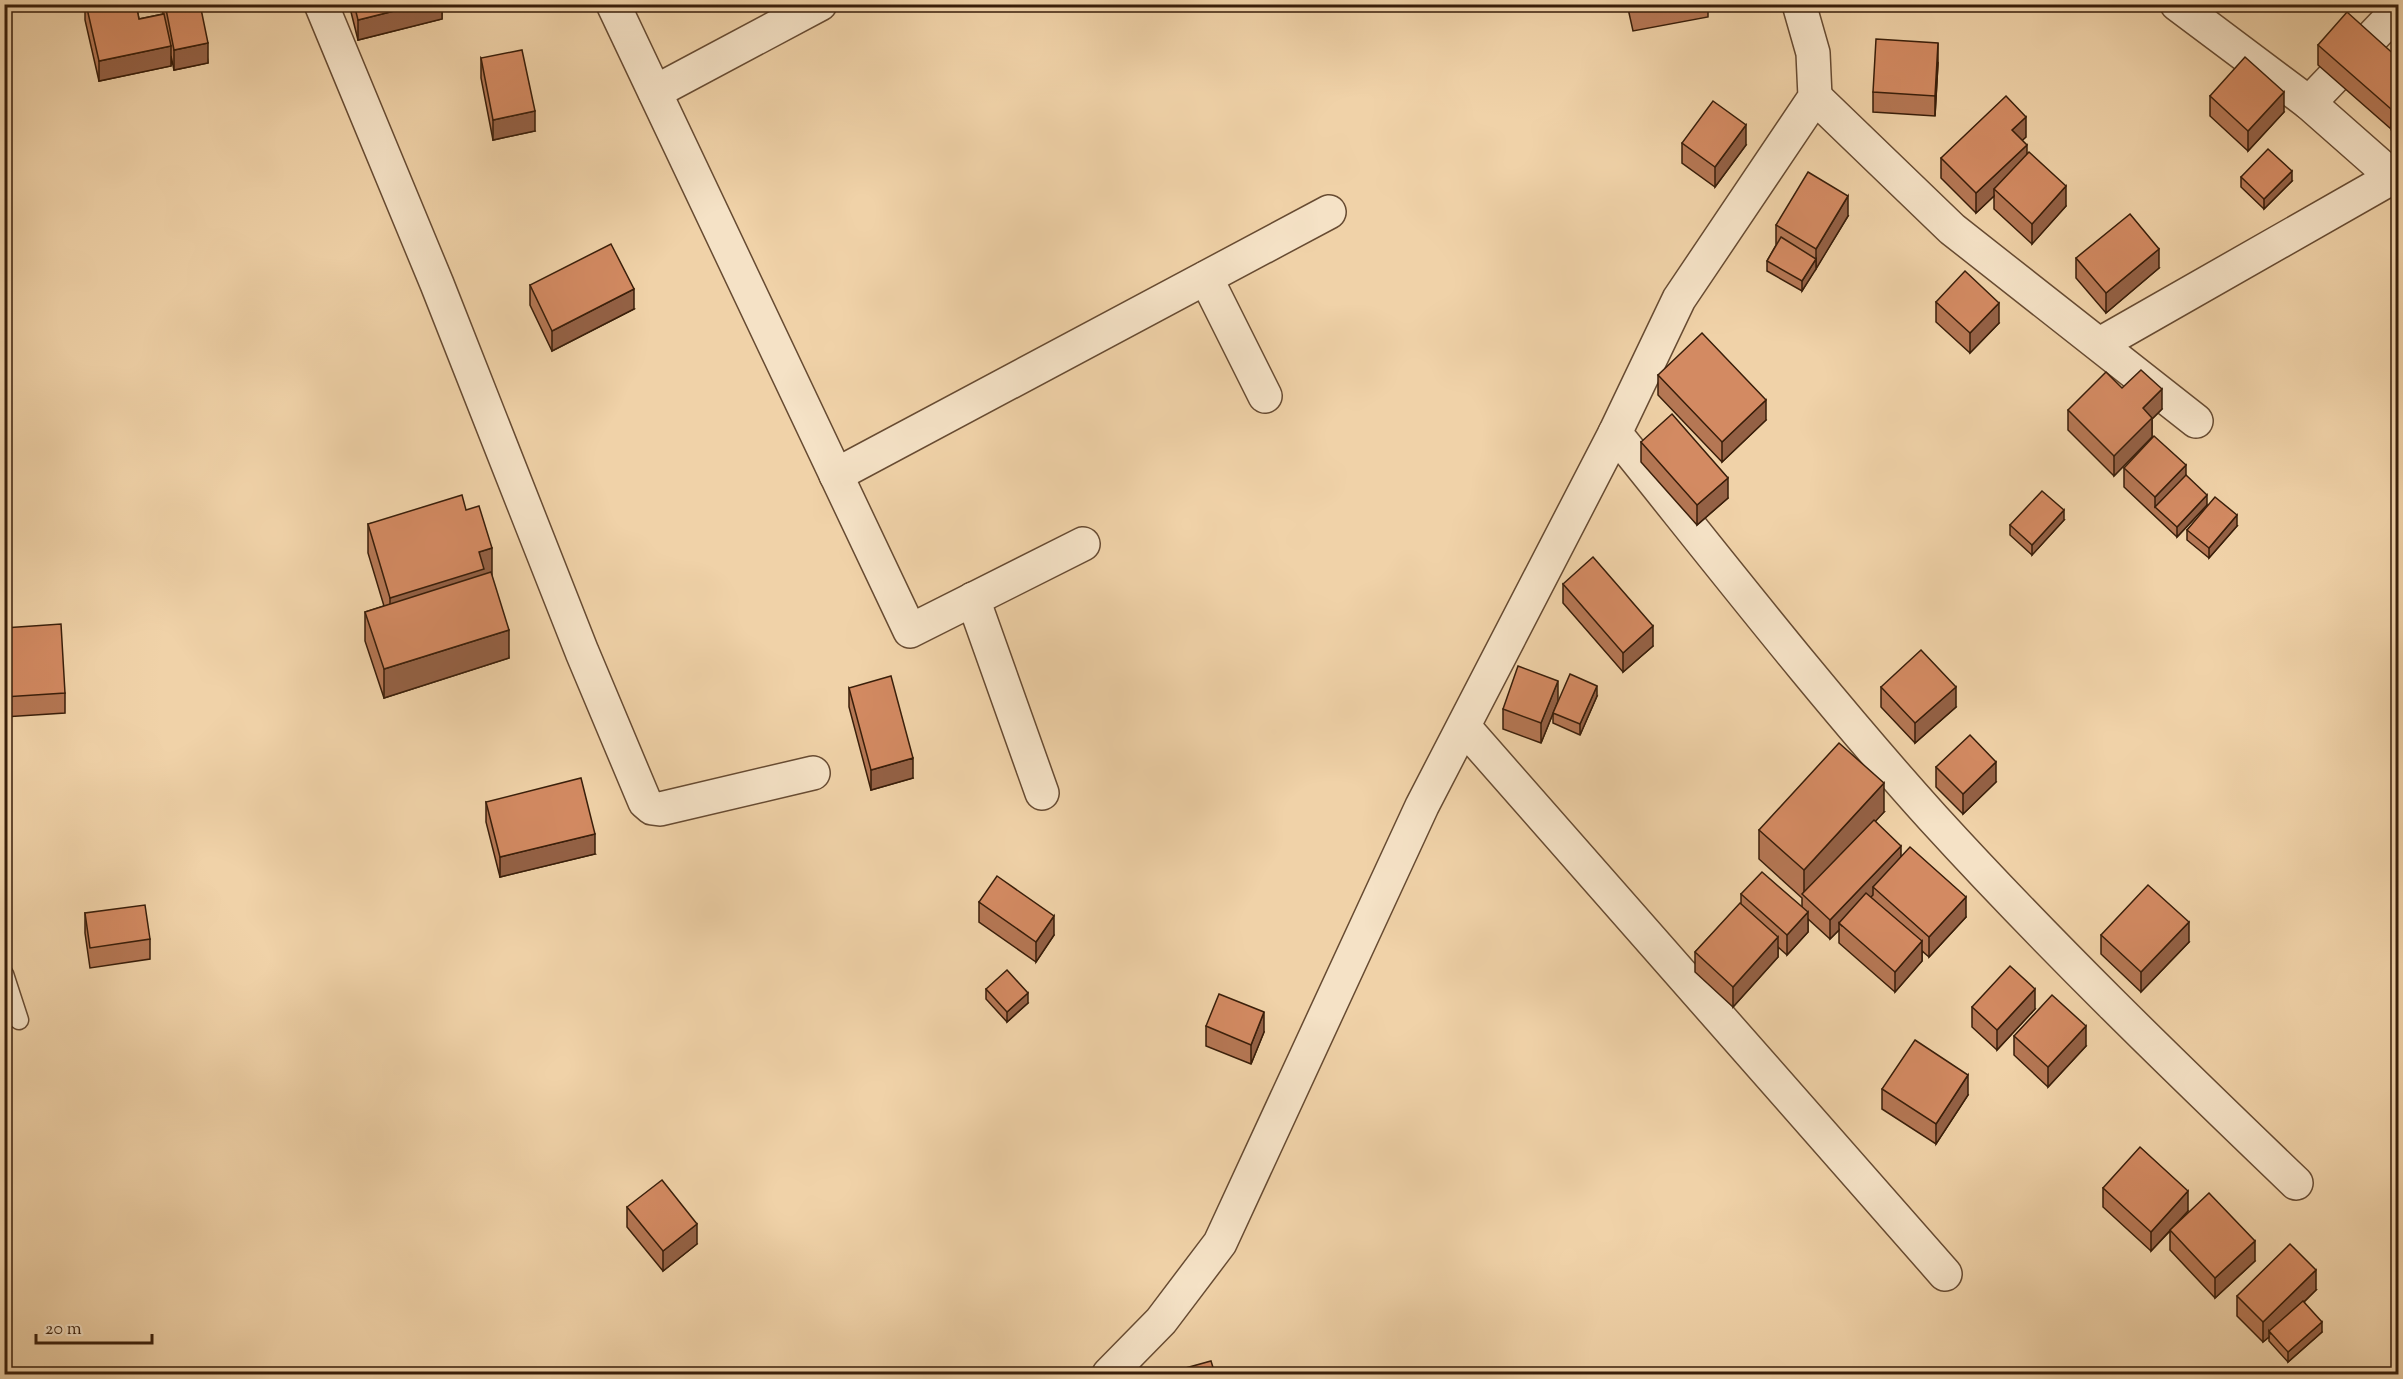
<svg xmlns="http://www.w3.org/2000/svg" width="2403" height="1379" font-family="'Sorts Mill Goudy',serif">
<style>
.lines{fill:none;stroke-linecap:round;stroke-linejoin:round}
.service-casing{stroke:#674b32;stroke-width:21}
.minor-casing{stroke:#674b32;stroke-width:36}
.service{stroke:#f5e2c6;stroke-width:18}
.minor{stroke:#f5e2c6;stroke-width:33}
.wall{fill:#b57754;stroke:#391e0a;stroke-width:1.5}
.shaded-wall{fill:#946145;stroke:#391e0a;stroke-width:1.5}
.building{fill:#d38a62;stroke:#391e0a;stroke-width:1.5}
</style>
<rect width="100%" height="100%" fill="#f0d2a8"/>
<filter id="stains"><feTurbulence type="fractalNoise" baseFrequency=".00333" numOctaves="4"/><feColorMatrix values="0 0 0 0 .2 0 0 0 0 .09 0 0 0 0 .02 0 0 0 .5 -.17"/></filter>
<radialGradient id="worn" r=".72"><stop offset=".6" stop-color="#630" stop-opacity="0"/><stop offset="1" stop-color="#630" stop-opacity=".3"/></radialGradient>
<g class="lines">
<g class="service-casing">
<polyline id="service" points="4,974 19,1020"/>
</g>
<g class="minor-casing">
<g id="minor">
<polyline points="321,4 437,284 582,652 645,802 652,808 660,809 813,773"/>
<polyline points="613,4 910,631 1083,544"/>
<polyline points="655,92 820,4"/>
<polyline points="1815,97 1952,229 2196,421"/>
<polyline points="2309,103 2398,10"/>
<polyline points="1206,278 1265,396"/>
<polyline points="2100,344 2393,177 2309,103 2177,4"/>
<path d="M1615,433C1719,562 1822,695 1933,818C2049,945 2172,1064 2296,1183"/>
<polyline points="836,475 1329,212"/>
<polyline points="973,599 1042,793"/>
<polyline points="1464,727 1945,1274"/>
<polyline points="1109,1374 1161,1321 1220,1243 1422,806 1615,433 1679,299 1815,97 1813,53 1799,4"/>
</g>
</g>
<use href="#service" class="service"/>
<use href="#minor" class="minor"/>
</g>
<g class="wall">
<polygon points="85,4 136,4 139,19 163,14 162,4 200,4 208,63 174,70 171,56 171,66 99,81 85,20"/>
<polygon points="349,4 442,4 442,19 358,40"/>
<polygon points="1627,4 1708,4 1708,17 1633,31"/>
<polygon points="2318,45 2398,58 2391,129 2318,65"/>
<polygon points="481,58 535,131 493,140 481,78"/>
<polygon points="1938,63 1935,116 1873,112 1873,92"/>
<polygon points="2210,96 2284,112 2248,151 2210,116"/>
<polygon points="2026,137 2022,140 2027,154 2066,206 2032,244 1994,209 1994,196 1976,213 1941,178 1941,158"/>
<polygon points="1682,143 1746,145 1715,187 1682,163"/>
<polygon points="2241,177 2292,181 2264,209 2241,187"/>
<polygon points="1848,216 1802,291 1767,271 1767,261 1776,245 1776,225"/>
<polygon points="2076,258 2159,268 2106,313 2076,278"/>
<polygon points="530,285 634,309 552,351 530,305"/>
<polygon points="1936,302 1999,323 1970,353 1936,322"/>
<polygon points="1658,375 1766,420 1722,462 1658,395"/>
<polygon points="2122,388 2162,409 2152,419 2152,437 2114,476 2068,430 2068,410"/>
<polygon points="1641,442 1728,498 1697,525 1641,462"/>
<polygon points="2124,468 2207,505 2177,537 2124,487"/>
<polygon points="466,510 492,577 509,658 384,698 365,641 365,612 384,606 368,553 368,524"/>
<polygon points="2064,520 2032,555 2010,535 2010,525"/>
<polygon points="2237,526 2209,558 2187,540 2187,530"/>
<polygon points="1563,584 1653,646 1623,672 1563,603"/>
<polygon points="4,628 65,693 65,713 4,717"/>
<polygon points="1881,687 1956,707 1915,743 1881,707"/>
<polygon points="849,688 913,778 871,790 849,707"/>
<polygon points="1597,696 1580,735 1553,723 1553,713"/>
<polygon points="1558,701 1541,743 1503,729 1503,709"/>
<polygon points="1936,767 1996,782 1963,814 1936,787"/>
<polygon points="486,802 595,854 500,877 486,822"/>
<polygon points="1884,812 1875,821 1901,856 1966,917 1929,957 1922,951 1922,961 1895,992 1839,943 1839,930 1830,939 1808,919 1808,932 1787,955 1778,947 1778,957 1733,1007 1695,972 1695,952 1741,903 1741,894 1802,908 1802,898 1759,859 1759,830"/>
<polygon points="979,902 1054,935 1036,962 979,922"/>
<polygon points="85,913 150,939 150,959 90,968 85,933"/>
<polygon points="2101,935 2189,942 2141,992 2101,954"/>
<polygon points="986,989 1028,1003 1007,1022 986,999"/>
<polygon points="1972,1007 2035,1009 1997,1050 1972,1027"/>
<polygon points="1206,1026 1264,1032 1251,1064 1206,1046"/>
<polygon points="2014,1036 2086,1046 2048,1087 2014,1055"/>
<polygon points="1882,1089 1968,1095 1936,1144 1882,1109"/>
<polygon points="2103,1188 2188,1211 2176,1225 2255,1261 2215,1298 2170,1250 2170,1231 2151,1251 2103,1207"/>
<polygon points="627,1207 697,1244 663,1271 627,1227"/>
<polygon points="2316,1290 2304,1302 2322,1332 2288,1362 2269,1341 2269,1337 2263,1342 2237,1316 2237,1296"/>
</g>
<g class="shaded-wall">
<polygon points="422,4 442,4 442,19 358,40 358,20"/>
<polygon points="208,43 208,63 174,70 174,50"/>
<polygon points="1938,43 1938,63 1935,116 1935,96"/>
<polygon points="171,46 171,66 99,81 99,61"/>
<polygon points="2284,92 2284,112 2248,151 2248,131"/>
<polygon points="2398,101 2398,121 2391,129 2391,109"/>
<polygon points="535,111 535,131 493,140 493,120"/>
<polygon points="2026,117 2026,137 2012,150 2012,130"/>
<polygon points="1746,125 1746,145 1715,187 1715,167"/>
<polygon points="2027,145 2027,164 1994,189 1994,196 1976,213 1976,193"/>
<polygon points="2292,171 2292,181 2264,209 2264,199"/>
<polygon points="2066,186 2066,206 2032,244 2032,224"/>
<polygon points="1848,196 1848,216 1816,269 1816,249"/>
<polygon points="2159,249 2159,268 2106,313 2106,293"/>
<polygon points="1816,259 1816,269 1802,291 1802,281"/>
<polygon points="634,289 634,309 552,351 552,331"/>
<polygon points="1999,303 1999,323 1970,353 1970,333"/>
<polygon points="2162,389 2162,409 2152,419 2152,437 2114,476 2114,456 2143,408"/>
<polygon points="1766,400 1766,420 1722,462 1722,442"/>
<polygon points="2186,465 2186,485 2155,507 2155,497"/>
<polygon points="1728,478 1728,498 1697,525 1697,505"/>
<polygon points="2207,495 2207,505 2177,537 2177,527"/>
<polygon points="2064,510 2064,520 2032,555 2032,545"/>
<polygon points="2237,515 2237,526 2209,558 2209,548"/>
<polygon points="492,548 492,577 390,627 390,598 479,552"/>
<polygon points="1653,626 1653,646 1623,672 1623,653"/>
<polygon points="509,630 509,658 384,698 384,669"/>
<polygon points="1558,681 1558,701 1541,743 1541,723"/>
<polygon points="1597,686 1597,696 1580,735 1580,724"/>
<polygon points="1956,687 1956,707 1915,743 1915,723"/>
<polygon points="913,758 913,778 871,790 871,770"/>
<polygon points="1996,762 1996,782 1963,814 1963,794"/>
<polygon points="1884,783 1884,812 1806,897 1804,895 1804,870"/>
<polygon points="595,834 595,854 500,877 500,857"/>
<polygon points="1901,846 1901,866 1873,887 1873,895 1842,926 1839,923 1839,930 1830,939 1830,920"/>
<polygon points="1966,897 1966,917 1929,957 1929,937"/>
<polygon points="1808,912 1808,932 1787,955 1787,935"/>
<polygon points="1054,916 1054,935 1036,962 1036,942"/>
<polygon points="2189,922 2189,942 2141,992 2141,972"/>
<polygon points="1778,937 1778,957 1733,1007 1733,987"/>
<polygon points="1922,941 1922,961 1895,992 1895,972"/>
<polygon points="2035,989 2035,1009 1997,1050 1997,1030"/>
<polygon points="1028,993 1028,1003 1007,1022 1007,1012"/>
<polygon points="1264,1012 1264,1032 1251,1064 1251,1045"/>
<polygon points="2086,1026 2086,1046 2048,1087 2048,1067"/>
<polygon points="1968,1075 1968,1095 1936,1144 1936,1124"/>
<polygon points="2188,1191 2188,1211 2151,1251 2151,1232"/>
<polygon points="697,1224 697,1244 663,1271 663,1251"/>
<polygon points="2255,1241 2255,1261 2215,1298 2215,1278"/>
<polygon points="2316,1270 2316,1290 2271,1334 2269,1331 2269,1337 2263,1342 2263,1322"/>
<polygon points="2322,1322 2322,1332 2288,1362 2288,1352"/>
</g>
<g class="building">
<polygon points="86,4 136,4 139,19 164,14 171,46 99,61"/>
<polygon points="165,4 200,4 208,43 174,50"/>
<polygon points="354,4 422,4 358,20"/>
<polygon points="2347,12 2398,58 2398,101 2391,109 2318,45"/>
<polygon points="1876,39 1938,43 1935,96 1873,92"/>
<polygon points="522,50 535,111 493,120 481,58"/>
<polygon points="2245,57 2284,92 2248,131 2210,96"/>
<polygon points="2006,96 2026,117 2012,130 2027,145 1976,193 1941,158"/>
<polygon points="1713,101 1746,125 1715,167 1682,143"/>
<polygon points="2268,149 2292,171 2264,199 2241,177"/>
<polygon points="2029,152 2066,186 2032,224 1994,189"/>
<polygon points="1808,172 1848,196 1816,249 1776,225"/>
<polygon points="2130,214 2159,249 2106,293 2076,258"/>
<polygon points="1781,237 1816,259 1802,281 1767,261"/>
<polygon points="611,244 634,289 552,331 530,285"/>
<polygon points="1965,271 1999,303 1970,333 1936,302"/>
<polygon points="1702,333 1766,400 1722,442 1658,375"/>
<polygon points="2141,370 2162,389 2143,408 2152,418 2114,456 2068,410 2106,372 2122,388"/>
<polygon points="1672,414 1728,478 1697,505 1641,442"/>
<polygon points="2154,436 2186,465 2155,497 2124,468"/>
<polygon points="2186,475 2207,495 2177,527 2155,507"/>
<polygon points="2042,491 2064,510 2032,545 2010,525"/>
<polygon points="462,495 466,510 479,506 492,548 479,552 484,569 390,598 368,524"/>
<polygon points="2215,497 2237,515 2209,548 2187,530"/>
<polygon points="1593,557 1653,626 1623,653 1563,584"/>
<polygon points="491,572 509,630 384,669 365,612"/>
<polygon points="61,624 65,693 4,697 4,628"/>
<polygon points="1921,650 1956,687 1915,723 1881,687"/>
<polygon points="1518,666 1558,681 1541,723 1503,709"/>
<polygon points="1570,674 1597,686 1580,724 1553,713"/>
<polygon points="891,676 913,758 871,770 849,688"/>
<polygon points="1970,735 1996,762 1963,794 1936,767"/>
<polygon points="1839,743 1884,783 1804,870 1759,830"/>
<polygon points="581,778 595,834 500,857 486,802"/>
<polygon points="1874,820 1901,846 1830,920 1802,894"/>
<polygon points="1910,847 1966,897 1929,937 1873,887"/>
<polygon points="1762,872 1808,912 1787,935 1741,894"/>
<polygon points="997,876 1054,916 1036,942 979,902"/>
<polygon points="2148,885 2189,922 2141,972 2101,935"/>
<polygon points="1866,893 1922,941 1895,972 1839,923"/>
<polygon points="1740,903 1778,937 1733,987 1695,952"/>
<polygon points="145,905 150,939 90,948 85,913"/>
<polygon points="2010,966 2035,989 1997,1030 1972,1007"/>
<polygon points="1007,970 1028,993 1007,1012 986,989"/>
<polygon points="1219,994 1264,1012 1251,1045 1206,1026"/>
<polygon points="2052,995 2086,1026 2048,1067 2014,1036"/>
<polygon points="1915,1040 1968,1075 1936,1124 1882,1089"/>
<polygon points="2140,1147 2188,1191 2151,1232 2103,1188"/>
<polygon points="662,1180 697,1224 663,1251 627,1207"/>
<polygon points="2209,1193 2255,1241 2215,1278 2170,1230"/>
<polygon points="2290,1244 2316,1270 2263,1322 2237,1296"/>
<polygon points="2303,1301 2322,1322 2288,1352 2269,1331"/>
<polygon points="1211,1361 1215,1374 1172,1374 1171,1372"/>
</g>
<rect width="2403" height="1379" fill="none" stroke="#f0d2a8" stroke-width="24"/>
<rect x="6" y="6" width="2391" height="1367" fill="none" stroke="#391e0a" stroke-width="3"/>
<rect x="12" y="12" width="2379" height="1355" fill="none" stroke="#391e0a" stroke-width="1.5"/>
<path d="M36 1334v9h116v-9" fill="none" stroke="#391e0a" stroke-width="3"/>
<text x="45" y="1334" font-size="18" fill="#391e0a" stroke="#f5e2c6" stroke-width="4.5" paint-order="stroke">20 m</text>
<rect width="100%" height="100%" filter="url(#stains)"/>
<rect width="100%" height="100%" fill="url(#worn)"/>
</svg>
